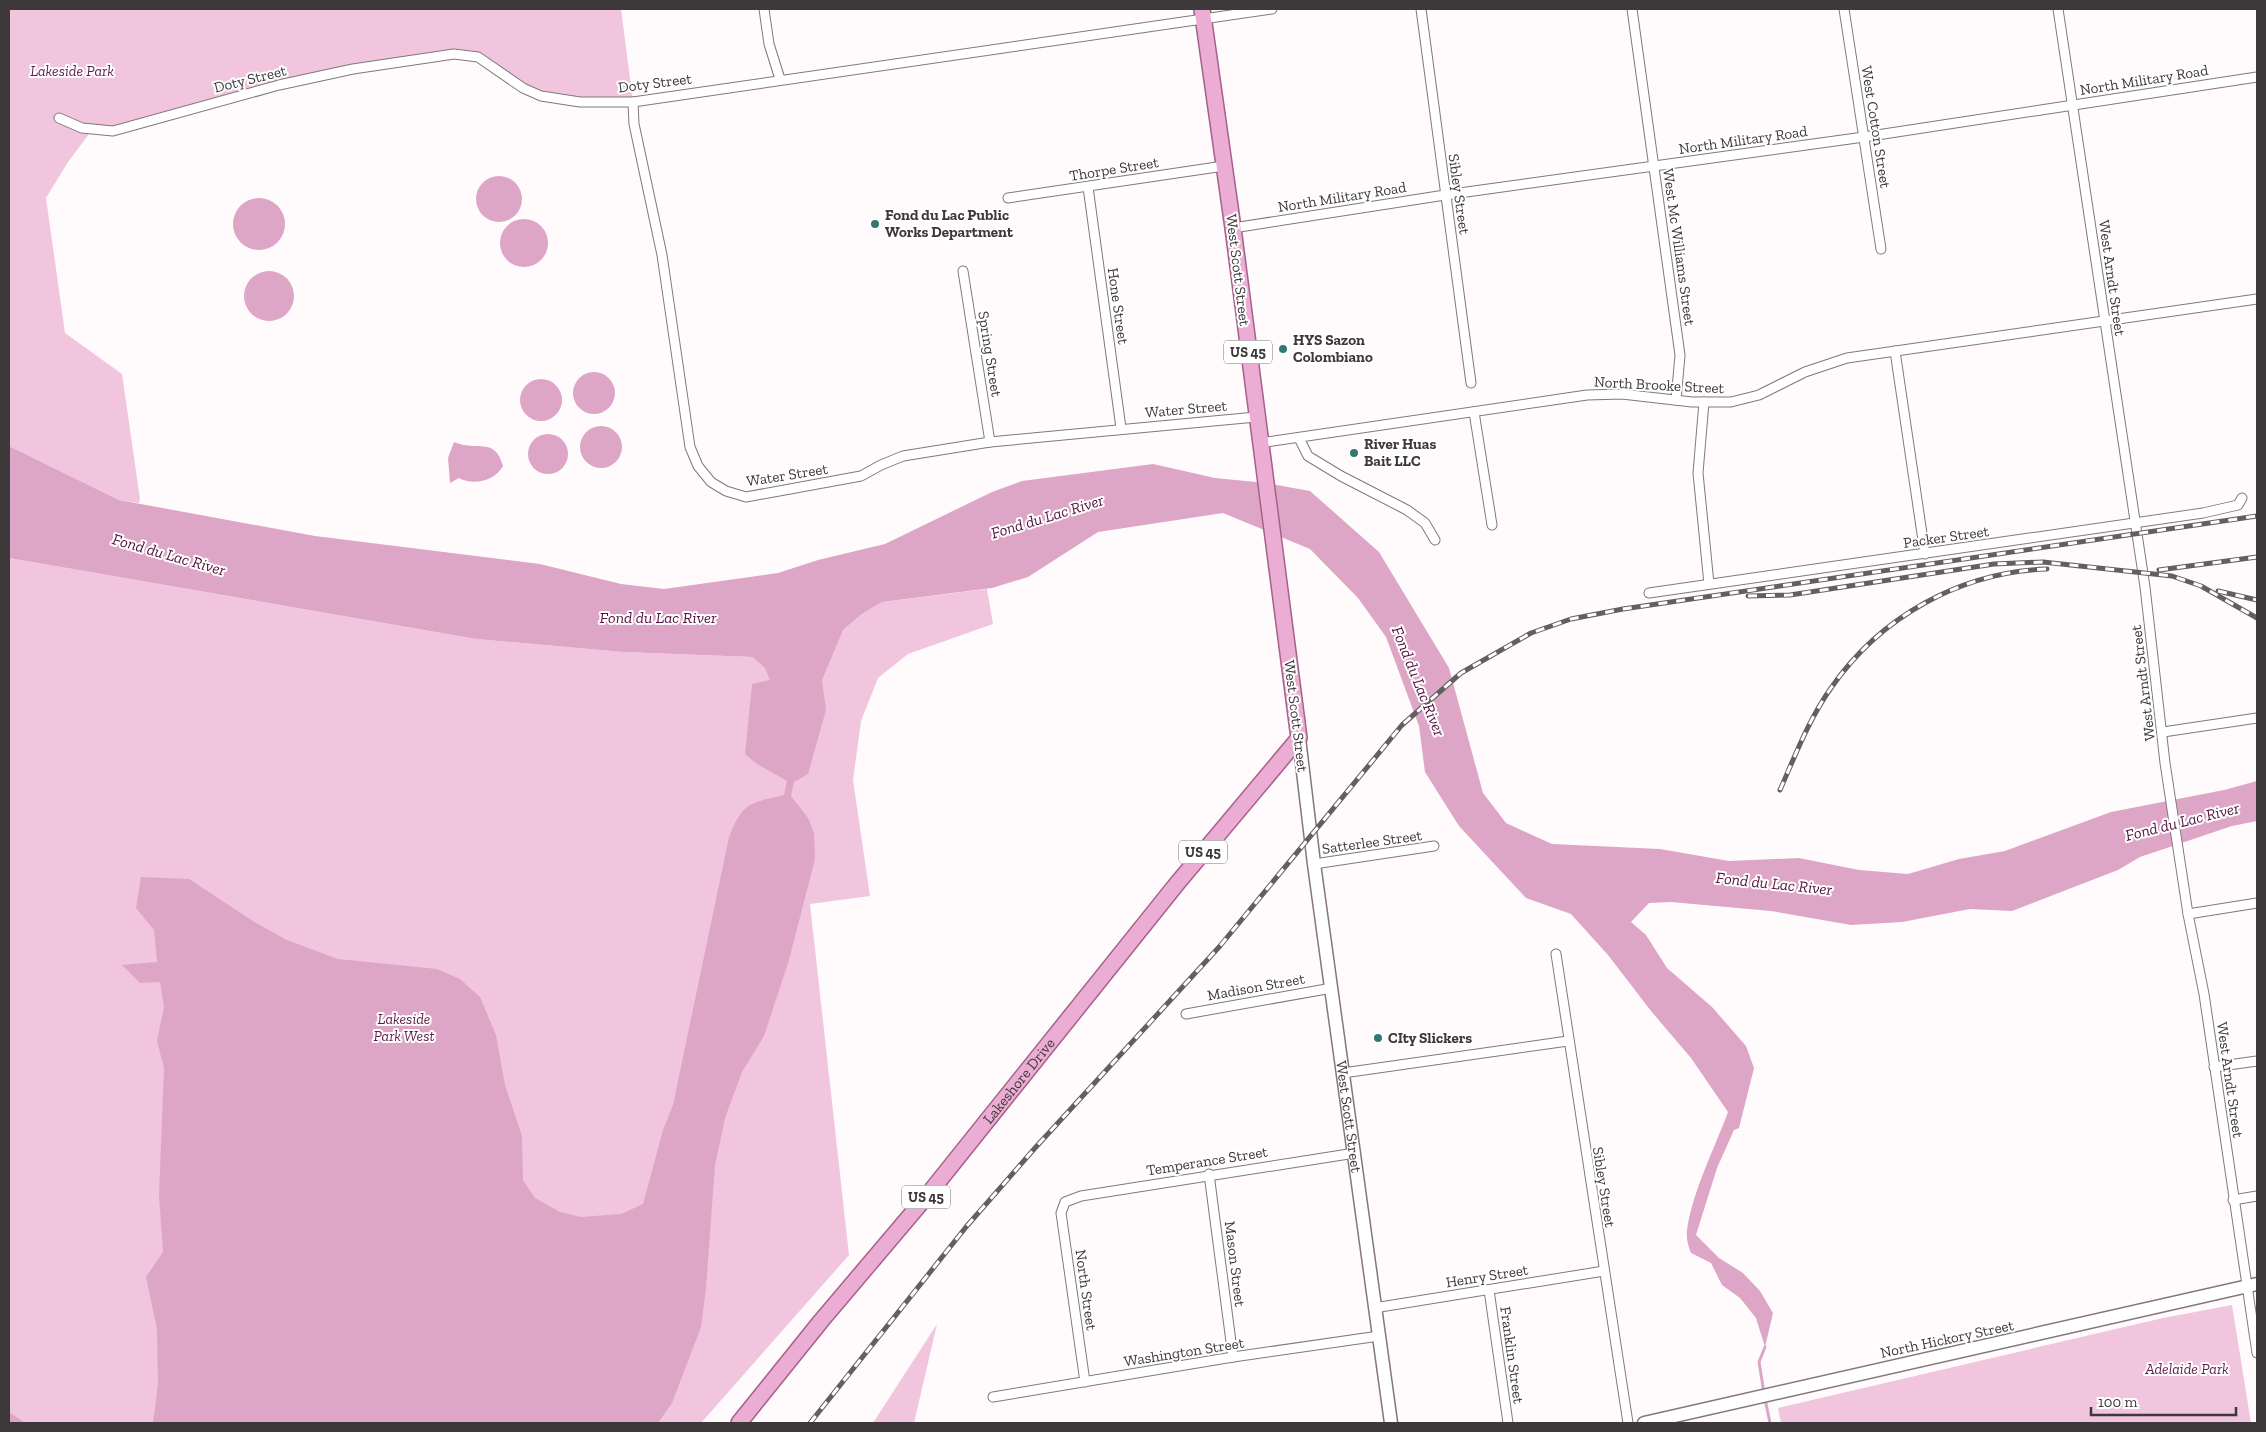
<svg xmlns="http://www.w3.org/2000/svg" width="2266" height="1432" font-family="'Zilla Slab',serif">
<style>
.green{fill:#f1c5dd}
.water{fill:#dea6c6}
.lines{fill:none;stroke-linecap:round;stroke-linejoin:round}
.stream{stroke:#dea6c6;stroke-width:3}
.street-casing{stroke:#82777d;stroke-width:11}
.secondary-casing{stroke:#82777d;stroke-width:15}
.primary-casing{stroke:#a6618a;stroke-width:18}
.street{stroke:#fff;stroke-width:9}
.secondary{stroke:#fff;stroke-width:12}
.primary{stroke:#ebadd3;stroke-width:15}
.rail-casing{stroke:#635e60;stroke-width:5}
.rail{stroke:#fff;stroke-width:3;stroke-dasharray:9;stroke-linecap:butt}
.poi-dot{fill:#327972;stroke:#fff;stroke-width:2}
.labels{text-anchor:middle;stroke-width:4;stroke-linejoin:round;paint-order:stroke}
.shield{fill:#fff;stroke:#777475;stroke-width:1}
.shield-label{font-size:14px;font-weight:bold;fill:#3d383a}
.park-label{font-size:15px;font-style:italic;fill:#5e1d47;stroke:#fff}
.street-label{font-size:15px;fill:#3d383a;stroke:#fff}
.poi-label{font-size:15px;font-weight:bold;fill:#3d383a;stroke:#fff;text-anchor:start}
.water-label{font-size:16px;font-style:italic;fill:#52103c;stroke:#fff}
</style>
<rect width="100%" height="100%" fill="#fffafc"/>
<g class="green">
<polygon points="9,9 621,9 633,102 558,101 466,55 353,69 126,128 92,130 68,162 46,198 65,333 122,374 140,499 139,503 119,500 9,446"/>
<polygon points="9,558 476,639 623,652 753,657 843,630 862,614 882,602 987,589 993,624 908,654 878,678 861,721 853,780 870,896 810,904 849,1255 701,1423 9,1423"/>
<polygon points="2232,1305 2251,1423 1781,1423 1778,1408 2163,1318"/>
<polygon points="937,1324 914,1423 873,1423"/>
</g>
<g class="water">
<circle cx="499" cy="199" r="23"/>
<circle cx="259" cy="224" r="26"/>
<circle cx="524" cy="243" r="24"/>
<circle cx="269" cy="296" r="25"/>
<circle cx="594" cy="393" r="21"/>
<circle cx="541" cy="400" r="21"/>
<circle cx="601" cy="447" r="21"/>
<circle cx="548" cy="454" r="20"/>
<path d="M454,442C477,452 495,436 503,466C495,481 473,486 459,478L450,483L448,458Z"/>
<path d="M9,446L119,500L315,536L540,564L621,584L664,589L778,573L818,560L885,544L992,492L1022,481L1153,464L1215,478L1266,483L1310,491L1379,552L1449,668L1483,793L1506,823L1552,844L1660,849L1729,861L1799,858L1859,870L1908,874L1959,859L2005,851L2111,812L2224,790L2257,781V821L2232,826L2140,857L2118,870L2012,911L1970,909L1902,922L1851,925L1771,911L1671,902L1649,903L1631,922L1646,935L1667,968L1712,1007L1746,1046L1754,1068L1739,1128L1734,1130L1717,1168L1696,1235L1719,1258L1743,1273L1760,1291L1773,1313L1765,1347L1756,1318L1740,1298L1722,1285L1711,1263L1691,1253C1688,1245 1686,1238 1687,1230C1693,1190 1714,1150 1728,1112L1691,1058L1651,1011L1608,955L1571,914L1526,898L1459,826L1425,772L1419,726L1386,637L1358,598L1310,549L1223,513L1098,532L1028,577L992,588L882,602L862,614L843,630L822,680L826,710L808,774L794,782L791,796L808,818L814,833L815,859L789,960L764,1036L742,1072L725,1118L715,1165L706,1288L701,1327L672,1403L658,1423H153L158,1384L157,1329L146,1277L163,1252L159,1195L164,1068L157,1041L164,1007L160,982L140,983L122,965L157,962L154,930L136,908L141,877L189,879L256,923L287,940L338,959L437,969L460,979L480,997L496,1035L505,1085L522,1136L523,1180L535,1198L560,1212L581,1217L621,1214L643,1204L663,1130L673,1105L729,837C743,802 750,803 784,795L787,781L757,764L745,754L752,684L770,680L765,668L753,657L623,652L476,639L9,558Z"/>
<polygon points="9,1412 25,1423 9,1423"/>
</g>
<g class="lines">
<g class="stream">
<polyline points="1764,1393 1759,1362 1765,1347"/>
<polyline points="1765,1399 1770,1423"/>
</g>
<g class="street-casing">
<g id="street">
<polyline points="764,9 769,44 780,79"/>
<polyline points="1421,9 1471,383"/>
<polyline points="1632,9 1680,355 1676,400"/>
<polyline points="1844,9 1881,249"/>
<polyline points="2058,9 2145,587 2165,763 2188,914 2204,994 2257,1353"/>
<polyline points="633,102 634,124 662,255 690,447 698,466 711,482 726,491 746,497 861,476 881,465 903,456 990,442 1256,417"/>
<polyline points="59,118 82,128 113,131 279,85 353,69 454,54 478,57 523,88 541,96 580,102 633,102 1272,9"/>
<polyline points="1088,187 1121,428"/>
<polyline points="1008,198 1224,166"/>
<polyline points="1233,228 1445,195 1864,137 2257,77"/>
<polyline points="963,271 990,442"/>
<polyline points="1895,351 1925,554"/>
<polyline points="1704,402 1698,473 1709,584"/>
<polyline points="1474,412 1492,525"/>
<polyline points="1299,438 1308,456 1341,476 1407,510 1425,523 1435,540"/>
<polyline points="1260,443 1587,395 1622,394 1692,402 1731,402 1759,395 1805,372 1847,358 2257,299"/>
<polyline points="1649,593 2203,513 2238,505 2242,498"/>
<polyline points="2163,732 2257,718"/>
<polyline points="1314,864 1434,846"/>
<polyline points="2188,914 2257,903"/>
<polyline points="1556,954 1628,1423"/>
<polyline points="1186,1014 1332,988"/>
<polyline points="2214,1067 2257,1061"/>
<polyline points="1343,1073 1568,1041"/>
<polyline points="1209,1174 1233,1357"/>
<polyline points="2233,1200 2257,1196"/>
<polyline points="1489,1290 1508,1423"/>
<polyline points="1374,1308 1604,1271"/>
<polyline points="1085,1382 1061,1213 1065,1202 1081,1196 1355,1153"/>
<polyline points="993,1397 1233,1357 1379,1336"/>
</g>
</g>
<g class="secondary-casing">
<g id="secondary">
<path id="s1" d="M1299,738L1314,864L1391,1423"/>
<polyline points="1644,1423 2257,1284"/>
</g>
</g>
<g class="primary-casing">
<g id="primary">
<path id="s2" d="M739,1423L821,1321L926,1197L1175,886L1299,738L1233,228L1202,9"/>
</g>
</g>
<use href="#street" class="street"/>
<use href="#secondary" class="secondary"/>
<use href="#primary" class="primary"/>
<g class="rail-casing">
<g id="rail">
<polyline points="2159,570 2257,557"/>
<polyline points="2218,591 2257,600"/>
<polyline points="1748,596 1790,595 1994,564 2043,562 2172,576 2201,586 2257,618"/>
<path d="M1780,790C1795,756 1809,719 1831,688C1880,617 1960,572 2047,569"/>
<polyline points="810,1423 966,1227 1035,1148 1220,946 1402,725 1461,673 1531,633 1571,619 1623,609 2257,516"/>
</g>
</g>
<use href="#rail" class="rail"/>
</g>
<g class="poi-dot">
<circle cx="875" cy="224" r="5"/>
<circle cx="1283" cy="349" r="5"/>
<circle cx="1354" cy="453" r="5"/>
<circle cx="1378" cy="1038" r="5"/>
</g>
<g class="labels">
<g class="shield">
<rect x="1224" y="340.5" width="48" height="23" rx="4"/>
<rect x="1179" y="840.5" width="48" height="23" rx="4"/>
<rect x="902" y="1185.5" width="48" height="23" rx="4"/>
</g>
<g class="shield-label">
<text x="1248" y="357">US 45</text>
<text x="1203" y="857">US 45</text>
<text x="926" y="1202">US 45</text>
</g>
<g class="park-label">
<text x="72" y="76">Lakeside Park</text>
<text x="404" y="1024">Lakeside<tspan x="404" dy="17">Park West</tspan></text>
<text x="2187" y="1374">Adelaide Park</text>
</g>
<g class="street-label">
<text transform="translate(250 79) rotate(-14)" y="5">Doty Street</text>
<text transform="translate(2144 80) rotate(-9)" y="5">North Military Road</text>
<text transform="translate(655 83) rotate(-7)" y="5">Doty Street</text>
<text transform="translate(1876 127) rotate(81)" y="5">West Cotton Street</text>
<text transform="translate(1743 140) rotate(-8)" y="5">North Military Road</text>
<text transform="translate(1114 169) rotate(-9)" y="5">Thorpe Street</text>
<text transform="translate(1459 194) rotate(82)" y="5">Sibley Street</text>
<text transform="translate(1342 197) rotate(-9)" y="5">North Military Road</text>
<text transform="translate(1679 247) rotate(82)" y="5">West Mc Williams Street</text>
<text transform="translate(1238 270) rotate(83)" y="5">West Scott Street</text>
<text transform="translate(2112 278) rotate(82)" y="5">West Arndt Street</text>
<text transform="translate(1118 306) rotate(82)" y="5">Hone Street</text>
<text transform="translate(990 354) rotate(81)" y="5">Spring Street</text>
<text transform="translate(1659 385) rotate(3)" y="5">North Brooke Street</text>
<text transform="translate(1186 409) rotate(-5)" y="5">Water Street</text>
<text transform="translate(787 475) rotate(-9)" y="5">Water Street</text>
<text transform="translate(1946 537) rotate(-8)" y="5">Packer Street</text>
<text transform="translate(2143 683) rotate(-97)" y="5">West Arndt Street</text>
<text transform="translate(1296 716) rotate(83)" y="5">West Scott Street</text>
<text transform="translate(1372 842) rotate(-8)" y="5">Satterlee Street</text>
<text transform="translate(1256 987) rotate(-10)" y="5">Madison Street</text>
<text dy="5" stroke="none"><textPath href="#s2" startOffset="442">Lakeshore Drive</textPath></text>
<text transform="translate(2230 1080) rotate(82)" y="5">West Arndt Street</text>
<text dy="5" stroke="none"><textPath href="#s1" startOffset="382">West Scott Street</textPath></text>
<text transform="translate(1207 1161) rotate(-9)" y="5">Temperance Street</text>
<text transform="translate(1604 1187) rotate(81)" y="5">Sibley Street</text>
<text transform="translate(1235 1264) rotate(83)" y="5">Mason Street</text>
<text transform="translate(1487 1276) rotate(-9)" y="5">Henry Street</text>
<text transform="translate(1086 1290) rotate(82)" y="5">North Street</text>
<text transform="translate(1947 1339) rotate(-12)" y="5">North Hickory Street</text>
<text transform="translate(1184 1352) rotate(-9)" y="5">Washington Street</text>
<text transform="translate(1512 1355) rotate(82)" y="5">Franklin Street</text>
</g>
<g class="poi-label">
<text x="885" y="220">Fond du Lac Public<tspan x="885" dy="17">Works Department</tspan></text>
<text x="1293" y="345">HYS Sazon<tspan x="1293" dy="17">Colombiano</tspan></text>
<text x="1364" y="449">River Huas<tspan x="1364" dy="17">Bait LLC</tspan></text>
<text x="1388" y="1043">CIty Slickers</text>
</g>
<g class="water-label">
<text transform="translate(1047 516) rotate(-17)" y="6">Fond du Lac River</text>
<text transform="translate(169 554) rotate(16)" y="6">Fond du Lac River</text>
<text x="658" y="623">Fond du Lac River</text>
<text transform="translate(1419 681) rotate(68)" y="6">Fond du Lac River</text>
<text transform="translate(2182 821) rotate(-14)" y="6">Fond du Lac River</text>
<text transform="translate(1774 883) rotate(6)" y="6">Fond du Lac River</text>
</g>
</g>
<rect width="2266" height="1432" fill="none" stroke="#3d383a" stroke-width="20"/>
<path d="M2091 1407v8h145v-8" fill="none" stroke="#3d383a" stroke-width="2.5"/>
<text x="2098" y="1407" font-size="15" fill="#3d383a" stroke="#ffffff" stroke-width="4" paint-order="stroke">100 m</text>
</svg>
